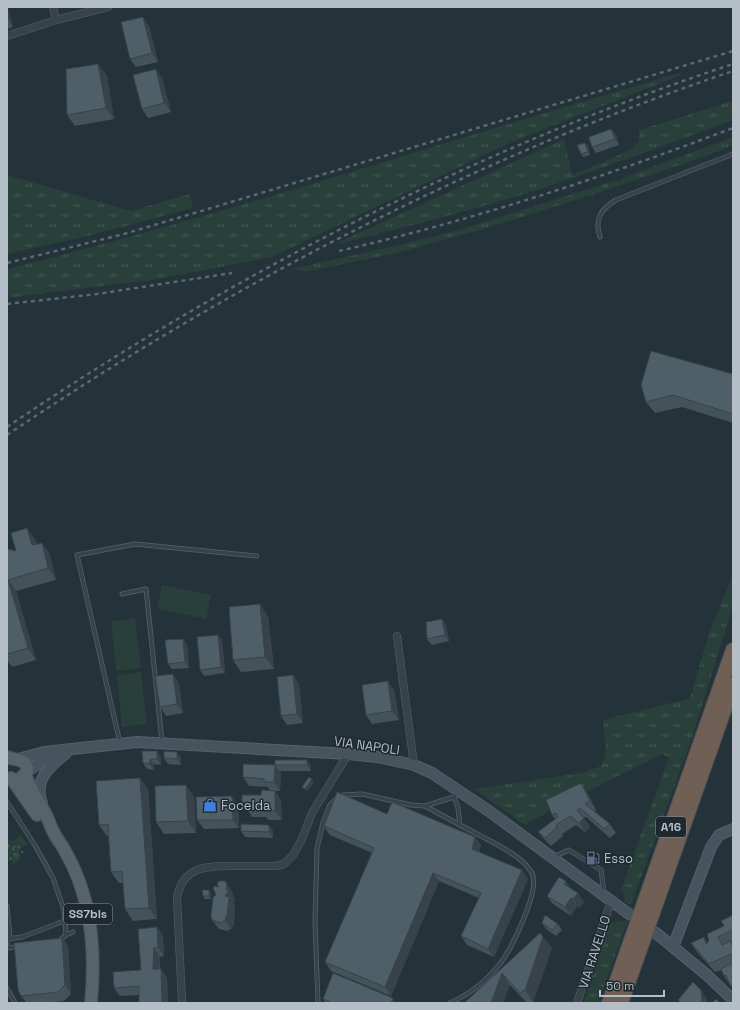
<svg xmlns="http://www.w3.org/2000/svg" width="740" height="1010" font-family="'Space Grotesk',sans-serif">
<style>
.grass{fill:url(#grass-tufts)}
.pitch{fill:#293f3a}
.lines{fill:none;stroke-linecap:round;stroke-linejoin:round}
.service-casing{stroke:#566168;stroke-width:5}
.minor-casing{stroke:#566168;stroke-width:8}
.secondary-casing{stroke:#566168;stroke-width:12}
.primary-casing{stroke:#444f56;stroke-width:14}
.motorway-casing{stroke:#434e55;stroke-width:16}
.path{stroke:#475c59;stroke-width:1.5;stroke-dasharray:3 3;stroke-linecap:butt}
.service{stroke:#37434a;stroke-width:3.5}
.minor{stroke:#37434a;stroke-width:7}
.secondary{stroke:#46545d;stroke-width:10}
.primary{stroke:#55636a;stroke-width:12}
.motorway{stroke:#705f55;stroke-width:14}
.rail{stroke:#5a6971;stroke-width:2.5;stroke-dasharray:4 4;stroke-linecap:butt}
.wall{fill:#445259}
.shaded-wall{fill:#374249}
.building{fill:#4f5f68;stroke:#374249}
.labels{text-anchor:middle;stroke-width:3;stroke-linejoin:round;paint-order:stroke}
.shield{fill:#1d282f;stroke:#869199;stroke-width:1}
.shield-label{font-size:12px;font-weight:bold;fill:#b3bec6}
.street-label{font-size:13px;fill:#b3bec6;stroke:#1d282f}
.poi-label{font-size:13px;fill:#b3bec6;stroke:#1d282f;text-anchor:start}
</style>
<defs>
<pattern id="grass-tufts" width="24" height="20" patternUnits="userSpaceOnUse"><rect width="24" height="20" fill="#293f3a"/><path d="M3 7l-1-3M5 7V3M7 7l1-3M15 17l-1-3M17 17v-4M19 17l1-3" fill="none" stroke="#465955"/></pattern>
</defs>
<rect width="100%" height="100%" fill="#24323a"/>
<g class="grass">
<path d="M680,73L681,75L507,144L272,257L159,279L7,298V269C234,213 456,137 680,73Z"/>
<path d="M733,101V120C668,144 603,168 537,190C471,211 405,227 338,244L337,243L564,139L572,175L628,151L639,141V130Z"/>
<path d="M733,137V146C627,184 520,220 411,249C376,258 340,264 304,272L292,269L412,242L462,229L617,180L618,182L628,176Z"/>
<polygon points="7,175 131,211 190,194 193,208 92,235 7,254"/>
<path d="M733,575V606L693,735L631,905L624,901L625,896L621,890L669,757L662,754L552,809L525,825L474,789L581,773L601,766C609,751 604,736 603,720L690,698L710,630Z"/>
<polygon points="21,835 27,844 19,850 20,859 13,865 10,857 7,857 7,840 13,841"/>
<polygon points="628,920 598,1003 583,1003 610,923"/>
</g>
<g class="pitch">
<polygon points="162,585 211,595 206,619 157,609"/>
<polygon points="135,618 141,668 116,671 111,621"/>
<polygon points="141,672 147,724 122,727 117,675"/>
</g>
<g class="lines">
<g class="service-casing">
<g id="service">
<path d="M600,237C594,219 601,209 616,200L733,154"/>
<polyline points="122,594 146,589 162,742"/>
<polyline points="120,743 77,555 135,544 257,556"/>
<polyline points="7,802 36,847 53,878 64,910 66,935 59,941"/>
<polyline points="425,806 460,825"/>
<polyline points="553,857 569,850 601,870 604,893"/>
<polyline points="7,906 10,937 7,943"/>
<polyline points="66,935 73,932"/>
<polyline points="7,939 22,937 64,921"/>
<polyline points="7,948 17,947"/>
<polyline points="7,988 15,1003"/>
<polyline points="318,1003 315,922 317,848 323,823 330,805 337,798 343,795 362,794 411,805 425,806 454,797 458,791"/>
<path d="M450,1003C468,995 485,982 498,966C510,953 538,894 533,877C533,874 531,871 529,869C521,854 476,834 460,825L458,808L454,797"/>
</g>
</g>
<g class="minor-casing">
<g id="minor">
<polyline points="53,7 56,20"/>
<polyline points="7,36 56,20 108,7"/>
<polyline points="397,636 414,765"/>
<path d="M182,1003L177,897C184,865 208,866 235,866C249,866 262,866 276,866L284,864L293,855L301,841L312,813L348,754"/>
<polyline points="577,1003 611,901"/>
</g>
</g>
<g class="secondary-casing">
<g id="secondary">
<polyline points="18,759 44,752 137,742 348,754 377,757 414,765 432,773 489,811 629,914"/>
<polyline points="27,772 43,760 56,756"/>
<path d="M42,803C33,780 50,766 66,753"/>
<polyline points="656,933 707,975 733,1000"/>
<polyline points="673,947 711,847 719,835 733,829"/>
</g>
</g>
<g class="primary-casing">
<g id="primary">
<path d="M7,757C16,761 28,758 27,772L19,780"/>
<path d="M26,776C30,790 38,800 45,813C49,819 50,827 54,833C57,839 62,845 65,851C92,897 96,951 91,1003"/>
<polyline points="11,778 37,815"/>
</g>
</g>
<g class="motorway-casing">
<g id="motorway">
<polyline points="609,1003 733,650"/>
<polyline points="621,1003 733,685"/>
</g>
</g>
<g class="path">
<polyline points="7,845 13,848 15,854 7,862"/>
<polyline points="13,848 17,845 23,853"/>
</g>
<use href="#service" class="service"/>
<use href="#minor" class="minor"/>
<use href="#secondary" class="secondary"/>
<use href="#primary" class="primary"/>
<use href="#motorway" class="motorway"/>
<g class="rail">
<path d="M339,251C474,220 604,177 733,128"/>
<polyline points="7,263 124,234 208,209 733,51"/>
<polyline points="7,304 97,294 232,273"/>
<path d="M7,427C232,275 475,149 733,64"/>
<path d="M7,435C233,283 475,158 733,71"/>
</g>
</g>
<g class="wall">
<polygon points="7,7 13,27 7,29"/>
<polygon points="149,26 158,62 136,67 130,59"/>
<polygon points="98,64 107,76 114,119 75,126 67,115"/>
<polygon points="162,78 171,112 148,118 142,109"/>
<polygon points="611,129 616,135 619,145 596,153 592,147"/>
<polygon points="585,143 588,146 590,155 583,157 581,154"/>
<polygon points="733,374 733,423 682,407 655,413 646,402"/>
<polygon points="35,539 37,544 42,543 50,555 56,580 16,591 36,660 12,667 7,660 7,549 16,551"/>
<polygon points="268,616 274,669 241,672 233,660"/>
<polygon points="446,625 449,641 432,645 427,639"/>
<polygon points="218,635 222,640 225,673 204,676 200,670"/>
<polygon points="183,639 187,645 189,668 172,669 168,664"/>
<polygon points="179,683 183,713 166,716 160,707"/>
<polygon points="299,684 303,723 287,725 281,716"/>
<polygon points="394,690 399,720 372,724 366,715"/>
<polygon points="142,751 161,757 161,765 154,764 154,770 147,769 143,763"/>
<polygon points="164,758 181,758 181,765 168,764"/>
<polygon points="307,760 311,766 311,771 279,771 275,765"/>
<polygon points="275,765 281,774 280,791 270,791 268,787 249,786 243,777"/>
<polygon points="148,789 157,919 133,921 125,909 123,883 119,883 111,872 108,836 107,836 99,825"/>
<polygon points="275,791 281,800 282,820 268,820 266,817 252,817 249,812 248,812 242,803 261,795"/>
<polygon points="587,792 596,810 594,811 610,824 616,833 610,838 586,817 584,818 590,827 585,832 576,825 562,834 563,836 551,846 545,840 538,832 555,819 552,815"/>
<polygon points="194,796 196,833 164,834 156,822"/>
<polygon points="238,805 239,828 204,829 197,820"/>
<polygon points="387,814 475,837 481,845 479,852 522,870 528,879 494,957 467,945 461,936 479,898 439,881 391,996 331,971 325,962 372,853 330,835 324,826"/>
<polygon points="269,825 273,831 273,838 245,837 241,831"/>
<polygon points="225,881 233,893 233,895 235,899 233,903 235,906 234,924 231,929 227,931 219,929 212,920 216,895 219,887"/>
<polygon points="566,881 571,889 584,902 579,908 577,906 571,916 553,904 547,896"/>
<polygon points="211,893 211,899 205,899 203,896"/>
<polygon points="733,915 733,942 732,943 733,945 733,989 724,976 721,970 715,972 697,952 691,943 708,942 724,926"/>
<polygon points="542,923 558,924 562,930 556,936 546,929"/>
<polygon points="157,927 163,936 164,956 160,957 160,969 161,969 167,978 168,1003 139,1003 139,995 120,996 114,988 141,970"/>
<polygon points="543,937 552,948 533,1002 531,1003 527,1003 510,985 464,1003"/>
<polygon points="62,938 68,946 71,994 64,1001 42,1003 27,1003 21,996"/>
<polygon points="323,999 396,1003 326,1003"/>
</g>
<g class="shaded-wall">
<polygon points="7,7 8,7 13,27 7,18"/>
<polygon points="143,17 149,26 158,62 152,53"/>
<polygon points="98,64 107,76 114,119 106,108"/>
<polygon points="156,69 162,78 171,112 164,103"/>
<polygon points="611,129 616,135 619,145 615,139"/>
<polygon points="585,143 588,146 590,155 588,152"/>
<polygon points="27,528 35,539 40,557 32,545"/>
<polygon points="42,543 50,555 56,580 48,568"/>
<polygon points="8,580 16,591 36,660 28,648"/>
<polygon points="260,604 268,616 274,669 265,657"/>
<polygon points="442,619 446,625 449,641 445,635"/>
<polygon points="218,635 222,640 225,673 221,667"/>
<polygon points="183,639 187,645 189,668 185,662"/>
<polygon points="173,674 179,683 183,713 177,704"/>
<polygon points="293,675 299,684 303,723 297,714"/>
<polygon points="388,681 394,690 399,720 392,711"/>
<polygon points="157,751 161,757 161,765 157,759"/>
<polygon points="177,752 181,758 181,765 177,759"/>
<polygon points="150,759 154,764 154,770 150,764"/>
<polygon points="307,760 311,766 311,771 307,765"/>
<polygon points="275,765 281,774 280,791 274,782"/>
<polygon points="140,778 148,789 157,919 149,908"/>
<polygon points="312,779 314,782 307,792 305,789"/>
<polygon points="581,783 587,792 596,810 590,801"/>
<polygon points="186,785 194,796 196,833 188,821"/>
<polygon points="275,791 281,800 282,820 275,811"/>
<polygon points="232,796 238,805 239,828 233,820"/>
<polygon points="584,818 590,827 585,832 579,823"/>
<polygon points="269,825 273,831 273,838 269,832"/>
<polygon points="475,837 481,845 478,858 472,849"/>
<polygon points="522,870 528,879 494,957 488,949"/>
<polygon points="433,873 439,881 391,996 385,987"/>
<polygon points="566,881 572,890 564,884"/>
<polygon points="227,884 233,893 233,895 235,899 233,903 235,906 234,924 231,929 225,920 225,896"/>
<polygon points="209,890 211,893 211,899 209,896"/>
<polygon points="578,893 584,902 579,908 573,899"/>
<polygon points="571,898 577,906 571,916 565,907"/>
<polygon points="157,927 163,936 164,956 158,947"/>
<polygon points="543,937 552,948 533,1002 525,990"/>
<polygon points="704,937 710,946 706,944"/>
<polygon points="62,938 68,946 71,994 65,985"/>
<polygon points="154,948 160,957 159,978 153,969"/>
<polygon points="161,969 167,978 168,1003 162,1003"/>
<polygon points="502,973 510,985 503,1003 491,1003"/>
<polygon points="701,990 707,999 707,1003 699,1003"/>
<polygon points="393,998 396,1003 391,1003"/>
</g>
<g class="building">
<polygon points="143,17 152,53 130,59 121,22"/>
<polygon points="98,64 106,108 67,115 66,69"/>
<polygon points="156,69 164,103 142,109 133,75"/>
<polygon points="611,129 615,139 592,147 589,137"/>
<polygon points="585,143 588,152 581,154 577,145"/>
<polygon points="651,351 733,374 733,414 673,395 646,402 641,385"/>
<polygon points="27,528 32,545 42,543 48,568 8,580 28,648 7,654 7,549 16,551 11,533"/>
<polygon points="260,604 265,657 233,660 229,607"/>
<polygon points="442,619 445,635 427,639 426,622"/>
<polygon points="218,635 221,667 200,670 197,637"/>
<polygon points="183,639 185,662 168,664 165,640"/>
<polygon points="173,674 177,704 160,707 155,676"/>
<polygon points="293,675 297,714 281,716 277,677"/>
<polygon points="388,681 392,711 366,715 362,685"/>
<polygon points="142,751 157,751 157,759 150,759 150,764 143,763"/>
<polygon points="164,751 177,752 177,759 164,758"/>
<rect x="275" y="760" width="32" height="5"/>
<polygon points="243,764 275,765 274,782 264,782 264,779 243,777"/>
<polygon points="309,777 312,779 305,789 302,787"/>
<polygon points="140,778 149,908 125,909 122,871 111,872 108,824 99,825 96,781"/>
<polygon points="581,783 590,801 585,804 610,824 604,829 580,808 577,810 584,818 579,823 570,816 556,825 557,827 545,838 538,832 558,817 556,813 552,815 546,800"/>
<polygon points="186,785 188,821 156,822 155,786"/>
<polygon points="262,790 275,791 275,811 262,811 263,808 246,808 246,803 242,803 242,795 261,795"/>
<polygon points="337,792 387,814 392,802 475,837 472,849 522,870 488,949 461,936 481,893 433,873 385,987 325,962 374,848 324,826"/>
<polygon points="232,796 233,820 197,820 196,797"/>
<polygon points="241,824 269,825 269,832 241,831"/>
<polygon points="559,877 566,881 564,884 578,893 573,899 571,898 565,907 547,896"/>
<polygon points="219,881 225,881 227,884 226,890 229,890 225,896 229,897 227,915 225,920 221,923 212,920 211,916 213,897 216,895 213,888 215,886 219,887 217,884"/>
<polygon points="202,890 209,890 209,896 203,896"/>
<polygon points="545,915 558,924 552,930 542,923"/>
<polygon points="733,915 733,930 718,937 722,945 730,941 733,947 733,953 709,964 691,943 704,937 706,944 709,941 707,934 724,926 721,921"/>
<polygon points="157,927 158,947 154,948 153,969 161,969 162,1003 139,1003 139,986 114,988 113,972 141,970 138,929"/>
<polygon points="540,933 543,937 525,990 520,993 502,973 491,1003 464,1003"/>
<polygon points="62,938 65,985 58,992 21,996 18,990 14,943"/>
<polygon points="733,963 733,983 730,985 726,975 724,976 721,969"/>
<polygon points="333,973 393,998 391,1003 333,1003 323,999"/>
<polygon points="693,982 701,990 702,1000 699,1003 681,1003 678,1000"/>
<polygon points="716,999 720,1003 712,1003"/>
</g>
<defs>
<g id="shop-bare" transform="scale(1.08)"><path d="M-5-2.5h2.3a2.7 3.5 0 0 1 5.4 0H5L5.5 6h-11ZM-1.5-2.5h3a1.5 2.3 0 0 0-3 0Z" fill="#3f7fe0" stroke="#1d282f" stroke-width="2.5" paint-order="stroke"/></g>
<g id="fuel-bare" transform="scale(1.08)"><path d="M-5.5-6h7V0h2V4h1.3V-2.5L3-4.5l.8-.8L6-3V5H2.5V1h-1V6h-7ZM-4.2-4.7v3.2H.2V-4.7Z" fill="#5c6f8a" stroke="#1d282f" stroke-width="2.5" paint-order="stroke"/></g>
</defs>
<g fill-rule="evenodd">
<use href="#shop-bare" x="210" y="805"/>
<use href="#fuel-bare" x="593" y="858"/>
</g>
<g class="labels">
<g class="shield">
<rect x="656" y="817" width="30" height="20" rx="3"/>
<rect x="64" y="904" width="48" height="20" rx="3"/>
</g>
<g class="shield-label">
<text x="671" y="831">A16</text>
<text x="88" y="918">SS7bis</text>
</g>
<g class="street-label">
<text transform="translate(367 745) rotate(8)" y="5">VIA NAPOLI</text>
<text transform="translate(594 952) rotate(-72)" y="5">VIA RAVELLO</text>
</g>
<g class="poi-label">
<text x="221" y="810">Focelda</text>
<text x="604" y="863">Esso</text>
</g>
</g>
<rect width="740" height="1010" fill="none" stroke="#b3bec6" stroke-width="16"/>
<path d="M600 990v6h64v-6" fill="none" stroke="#b3bec6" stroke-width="2"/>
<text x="606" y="990" font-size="12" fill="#b3bec6" stroke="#1d282f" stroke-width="3" paint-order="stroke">50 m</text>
</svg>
